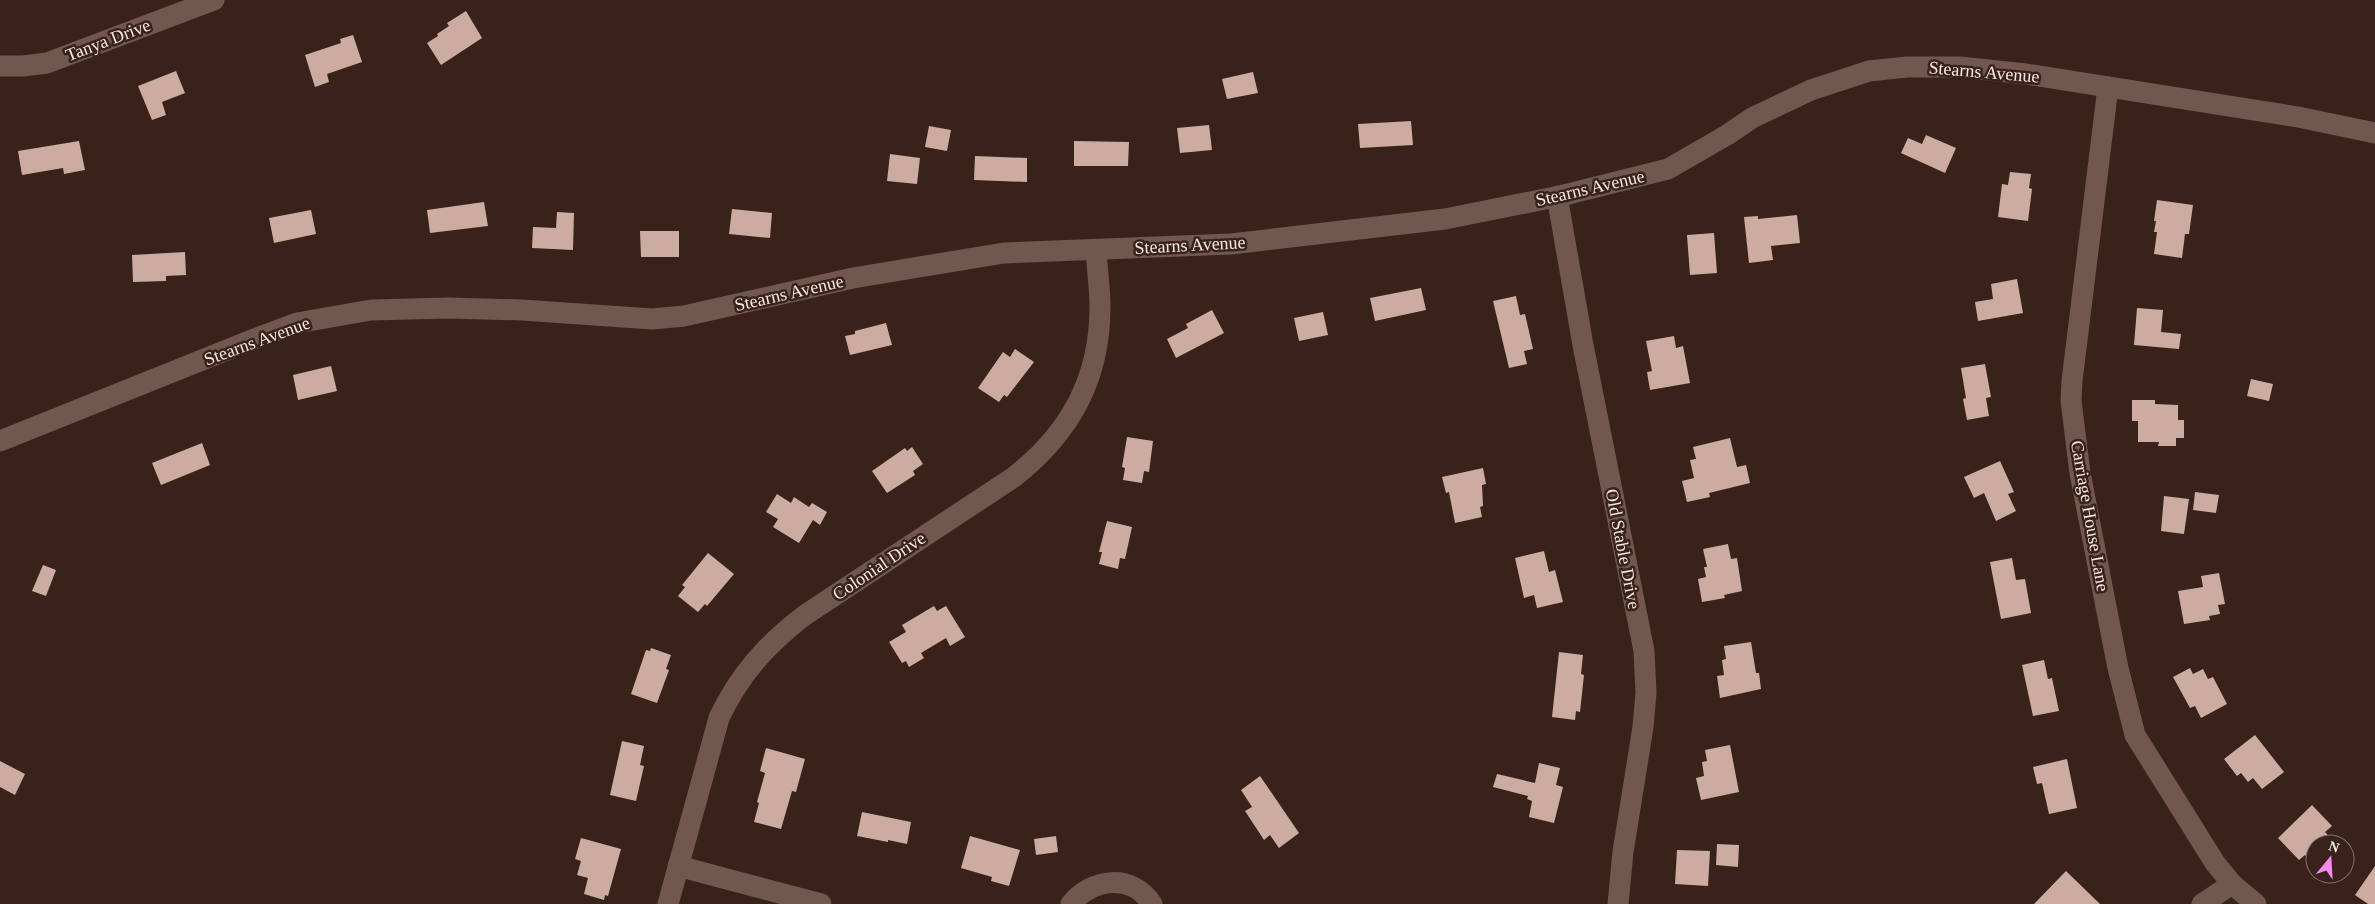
<svg xmlns="http://www.w3.org/2000/svg" width="2375" height="904" font-family="Georgia,serif">
<style>
.building{fill:#ccaca0}
.lines{fill:none;stroke-linecap:round;stroke-linejoin:round}
.minor{stroke:#72574e;stroke-width:21}
.labels{text-anchor:middle;stroke-width:5;stroke-linejoin:round;paint-order:stroke}
.street-label{font-size:18px;fill:#f7e7e2;stroke:#39221a}
</style>
<rect width="100%" height="100%" fill="#39221a"/>
<g class="building">
<polygon points="466,11 482,38 441,65 427,43 438,36 437,34 449,26 447,23"/>
<polygon points="353,35 362,62 327,74 329,82 315,87 305,55 341,43 340,39"/>
<polygon points="176,71 185,93 162,102 166,115 152,120 138,86"/>
<polygon points="1253,72 1258,93 1227,99 1222,79"/>
<polygon points="1411,121 1413,145 1360,148 1358,124"/>
<polygon points="1209,125 1212,150 1180,153 1177,128"/>
<polygon points="929,126 951,130 947,151 925,147"/>
<polygon points="1926,135 1956,148 1945,173 1901,153 1908,138 1922,144"/>
<polygon points="79,141 85,170 64,174 63,168 22,175 18,151"/>
<polygon points="1074,141 1129,142 1128,166 1074,166"/>
<polygon points="890,154 920,158 917,184 887,181"/>
<polygon points="975,156 1027,158 1027,182 974,180"/>
<polygon points="2010,172 2031,174 2029,188 2032,189 2028,221 1998,217 2002,184 2008,185"/>
<polygon points="2157,200 2193,205 2189,234 2185,234 2182,258 2154,254 2157,232 2154,232 2156,221 2154,221"/>
<polygon points="484,202 488,226 430,233 427,210"/>
<polygon points="732,209 772,213 770,238 729,234"/>
<polygon points="311,210 316,234 274,243 269,218"/>
<polygon points="557,212 574,213 573,250 532,248 533,227 556,228"/>
<polygon points="1797,215 1800,243 1771,246 1773,260 1749,263 1744,217 1758,216 1758,219"/>
<polygon points="640,231 679,231 679,257 641,257"/>
<polygon points="1714,233 1717,273 1690,275 1687,235"/>
<polygon points="185,252 186,275 166,276 166,281 133,282 132,255"/>
<polygon points="2017,279 2023,313 1978,321 1975,302 1993,299 1991,284"/>
<polygon points="1421,288 1426,310 1375,321 1370,298"/>
<polygon points="1516,296 1520,315 1525,314 1533,349 1524,351 1527,364 1509,368 1493,301"/>
<polygon points="2137,308 2163,310 2161,332 2181,334 2179,349 2134,345"/>
<polygon points="1212,310 1224,333 1176,358 1167,339 1188,328 1186,324"/>
<polygon points="1323,312 1328,335 1299,341 1294,318"/>
<polygon points="886,323 892,345 850,355 845,336 855,334 855,331"/>
<polygon points="1674,336 1676,348 1683,346 1690,383 1650,390 1647,372 1652,371 1646,341"/>
<polygon points="1015,349 1034,362 1007,397 1004,395 999,402 978,388 1003,352 1010,357"/>
<polygon points="1985,364 1991,397 1986,398 1989,416 1967,420 1963,399 1966,398 1961,368"/>
<polygon points="331,366 337,391 298,400 293,375"/>
<polygon points="2251,379 2273,384 2269,401 2247,396"/>
<polygon points="2132,400 2155,400 2155,404 2178,405 2178,420 2184,420 2184,438 2176,438 2176,446 2158,446 2159,442 2138,442 2138,421 2132,421"/>
<polygon points="1127,437 1153,441 1149,472 1144,471 1142,483 1123,480 1125,468 1122,467"/>
<polygon points="1730,438 1737,467 1746,465 1750,483 1709,493 1710,497 1687,502 1682,481 1694,478 1690,460 1696,459 1693,447"/>
<polygon points="202,443 210,465 161,485 152,463"/>
<polygon points="912,447 923,464 913,471 915,475 887,493 872,471 905,448 907,451"/>
<polygon points="2000,461 2014,492 2008,494 2016,511 1996,521 1984,493 1974,498 1964,477"/>
<polygon points="1483,468 1486,484 1482,485 1483,506 1480,507 1482,517 1455,523 1449,492 1446,493 1442,477"/>
<polygon points="2195,492 2219,495 2216,513 2193,510"/>
<polygon points="777,494 791,503 794,497 809,507 812,503 827,512 820,525 813,520 799,543 773,527 778,519 766,512"/>
<polygon points="2164,496 2189,499 2184,534 2161,531"/>
<polygon points="1107,521 1132,527 1125,559 1120,558 1118,569 1099,564 1102,552 1099,552"/>
<polygon points="1728,544 1731,559 1737,558 1742,591 1724,595 1725,598 1702,602 1698,579 1706,577 1704,567 1707,567 1703,549"/>
<polygon points="1544,551 1549,572 1555,570 1563,602 1537,608 1534,595 1524,598 1515,558"/>
<polygon points="708,553 734,574 707,606 705,604 698,612 678,596 685,587 682,585"/>
<polygon points="2012,558 2016,580 2025,579 2031,613 2001,619 1990,562"/>
<polygon points="43,565 56,570 46,596 32,591"/>
<polygon points="2219,573 2225,604 2218,605 2220,614 2209,616 2210,620 2184,624 2178,591 2203,587 2201,576"/>
<polygon points="934,606 937,611 946,606 965,637 950,646 946,638 921,653 924,658 909,667 906,661 902,663 889,642 906,632 902,625"/>
<polygon points="1751,642 1756,673 1759,673 1761,689 1720,698 1717,676 1724,675 1722,660 1726,659 1724,646"/>
<polygon points="651,648 671,655 666,669 669,670 657,703 631,694 646,650 650,651"/>
<polygon points="1559,652 1583,655 1581,674 1584,675 1580,712 1576,711 1575,720 1552,717"/>
<polygon points="2044,660 2048,679 2052,678 2059,711 2033,716 2022,665"/>
<polygon points="2190,668 2193,674 2203,669 2208,679 2213,677 2227,704 2201,718 2195,706 2190,708 2173,677"/>
<polygon points="2255,735 2284,772 2262,789 2253,778 2248,782 2241,773 2237,776 2224,759"/>
<polygon points="622,741 644,746 640,765 644,766 636,801 610,795"/>
<polygon points="1730,745 1739,792 1701,800 1696,778 1704,776 1702,762 1707,761 1705,750"/>
<polygon points="766,748 805,759 796,792 792,791 781,829 754,822 759,803 757,802 765,773 760,771"/>
<polygon points="2067,759 2077,808 2049,814 2042,783 2037,784 2033,767"/>
<polygon points="0,761 25,774 15,795 0,787"/>
<polygon points="1539,763 1560,768 1556,785 1563,787 1554,823 1529,817 1532,801 1527,799 1528,796 1493,787 1497,774 1535,783"/>
<polygon points="1260,776 1299,833 1279,848 1270,835 1264,840 1245,811 1252,807 1241,790"/>
<polygon points="2312,805 2332,826 2325,832 2336,844 2315,844 2315,865 2305,855 2299,860 2278,838"/>
<polygon points="862,812 911,822 907,844 888,840 888,842 857,836"/>
<polygon points="970,836 1020,850 1009,886 991,881 992,877 961,868"/>
<polygon points="1056,836 1058,852 1036,855 1034,839"/>
<polygon points="581,838 621,849 608,896 605,895 604,900 584,894 588,878 577,875 581,861 575,859"/>
<polygon points="1717,844 1739,845 1738,867 1716,865"/>
<polygon points="1677,850 1710,851 1708,886 1675,884"/>
<polygon points="2375,866 2375,904 2368,904 2355,895"/>
<polygon points="2066,871 2100,904 2034,904"/>
</g>
<g class="lines">
<g class="minor">
<polyline points="0,66 23,66 47,63 214,0"/>
<polyline points="2108,87 2072,381 2071,401 2080,473 2118,668 2135,735 2215,863 2232,884 2256,904"/>
<polyline points="1557,196 1583,345 1644,651 1646,693 1643,727 1623,852 1618,904"/>
<polyline points="0,441 262,336 297,323 371,310 449,308 522,310 652,319 684,316 853,278 1004,253 1231,244 1445,219 1560,196 1668,169 1727,135 1752,118 1811,90 1869,71 1907,67 1960,67 2026,74 2298,117 2375,133"/>
<polyline points="678,866 821,904"/>
<path d="M668,904L719,718C739,675 767,644 805,615L1014,477C1070,433 1100,379 1100,307C1100,288 1097,269 1096,250"/>
<path d="M1071,904C1092,878 1132,873 1152,904"/>
<polyline points="2202,904 2232,884"/>
</g>
</g>
<g class="labels">
<g class="street-label">
<text transform="translate(108 40) rotate(-21)" y="6">Tanya Drive</text>
<text transform="translate(1984 72) rotate(5)" y="6">Stearns Avenue</text>
<text transform="translate(1590 188) rotate(-13)" y="6">Stearns Avenue</text>
<text transform="translate(1190 245) rotate(-3)" y="6">Stearns Avenue</text>
<text transform="translate(789 293) rotate(-13)" y="6">Stearns Avenue</text>
<text transform="translate(257 341) rotate(-20)" y="6">Stearns Avenue</text>
<text transform="translate(2090 516) rotate(80)" y="6">Carriage House Lane</text>
<text transform="translate(1623 549) rotate(79)" y="6">Old Stable Drive</text>
<text transform="translate(879 566) rotate(-34)" y="6">Colonial Drive</text>
</g>
</g>
<g transform="translate(2330 859) rotate(18)"><circle r="24" fill="#39221a" stroke="#85716a"/>
<path d="M0-4L9 19L0 12L-9 19Z" fill="#f589ee"/>
<text y="-8" font-size="14" font-weight="bold" text-anchor="middle" fill="#f7e7e2">N</text>
</g>
</svg>
